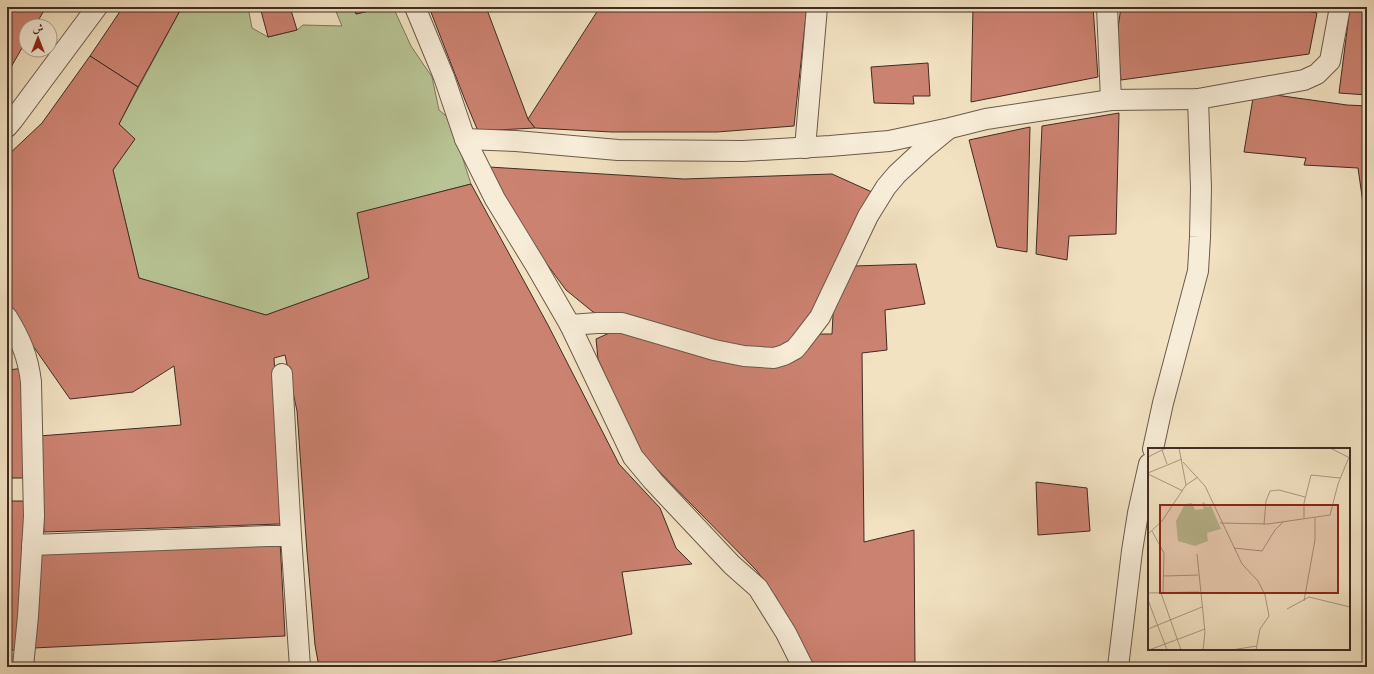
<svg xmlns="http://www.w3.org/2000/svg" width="1374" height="674" font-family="'IM FELL Double Pica',Amiri,serif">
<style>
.green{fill:#b8c495;stroke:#7c785c}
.building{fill:#cc8271;stroke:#3f2c23}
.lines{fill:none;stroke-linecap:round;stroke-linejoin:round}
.minor-casing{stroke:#6c5a4b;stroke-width:22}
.minor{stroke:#f7ecd7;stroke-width:20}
.inset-road{fill:none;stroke:#aa9982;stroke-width:1}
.view{fill:#8f2418;fill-opacity:0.15;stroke:#8f2418;stroke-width:2}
.inset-edge{fill:none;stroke:#3f2c23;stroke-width:2}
</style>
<rect width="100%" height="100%" fill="#f2e2c2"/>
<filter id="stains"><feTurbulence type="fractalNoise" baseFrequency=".005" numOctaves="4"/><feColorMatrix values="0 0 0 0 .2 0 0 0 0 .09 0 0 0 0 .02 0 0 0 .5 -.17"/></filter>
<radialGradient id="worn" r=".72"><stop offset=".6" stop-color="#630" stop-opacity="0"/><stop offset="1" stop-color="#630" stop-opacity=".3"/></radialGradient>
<polygon class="green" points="182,7 248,7 252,28 268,37 297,30 303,25 342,26 334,7 353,7 356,14 386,7 393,7 411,46 432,77 439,110 450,119 471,184 358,213 369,278 266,315 139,278 113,170 134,139 119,124"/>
<g class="building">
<polygon points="7,7 46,7 35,26 26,26 26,41 7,74"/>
<polygon points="123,7 182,7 138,87 90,56"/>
<polygon points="260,7 290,7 297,30 268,37"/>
<polygon points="353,7 386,7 356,14"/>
<polygon points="429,7 486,7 528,119 535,128 478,131 465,100"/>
<polygon points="600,7 807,7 794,126 717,132 612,132 535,128 528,119"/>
<polygon points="973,7 1093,7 1098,77 971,102"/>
<polygon points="1121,7 1289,7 1317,13 1309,54 1121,80 1117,35"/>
<polygon points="1350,7 1367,7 1367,95 1339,93"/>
<polygon points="90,56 138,87 119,124 135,139 113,170 139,278 266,315 369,278 357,213 471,184 548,325 619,464 660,508 676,548 692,564 622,572 632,634 467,667 319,667 315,645 307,552 297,411 285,355 274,358 278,424 280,524 44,532 39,436 181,425 174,366 133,392 70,399 31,343 7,305 7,156 42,123"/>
<polygon points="928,63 930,96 913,96 914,104 874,103 871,67"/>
<polygon points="1254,92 1347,105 1367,106 1367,231 1358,168 1304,165 1306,158 1244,152"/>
<polygon points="1119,113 1116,234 1069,236 1067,260 1036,254 1042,126"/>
<polygon points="1030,127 1027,252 997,247 969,140"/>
<polygon points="489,167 684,179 832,174 872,192 793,349 737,352 593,312 566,290 532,244 507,203"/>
<polygon points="916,264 925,304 885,310 887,350 862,353 864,542 914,530 915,667 811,667 776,597 757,571 640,452 598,359 596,339 623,327 753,361 815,334 832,334 834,296 854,266"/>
<polygon points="25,368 28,478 7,478 7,370"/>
<polygon points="1036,482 1087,488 1090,531 1038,535"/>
<polygon points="7,501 26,501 18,650 7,650"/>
<polygon points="280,540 285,636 33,648 36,553"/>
</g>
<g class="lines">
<g class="minor-casing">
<g id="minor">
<polyline points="415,7 444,77 465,139 495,199 536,266 570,325 633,457 653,481 732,565 758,588 786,633 803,667"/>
<polyline points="1107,7 1111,100"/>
<polyline points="7,127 13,120 97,7"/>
<polyline points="465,139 516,141 618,150 743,151 830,146 889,141 950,128 986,119 1111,100 1198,99 1304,80 1317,74 1330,61 1340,7"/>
<polyline points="805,148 817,7"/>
<path d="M7,317C20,338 28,356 31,382L34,516L28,616L23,667"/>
<polyline points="570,325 597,323 622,323 714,350 744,356 774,358 784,355 795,349 800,343 820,317 868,216 886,187 897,174 925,148 947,130"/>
<polyline points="282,374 291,536 300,667"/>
<polyline points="1153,449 1163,403 1198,271 1200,237 1201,188 1198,99"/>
<polyline points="32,545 268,536 291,536"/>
<polyline points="1118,667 1132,551 1138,513 1149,464"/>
</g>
</g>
<use href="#minor" class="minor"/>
</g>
<g transform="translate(1148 448)">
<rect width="202" height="202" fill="#f2e2c2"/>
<path d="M56,54L58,59L63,58L73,81L59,85L60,93L47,98L30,93L28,73L37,56L44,55L47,62L56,61L54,55Z" fill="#b8c495"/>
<path class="inset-road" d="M182,0L202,10M14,2L19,16M0,9L18,0M35,14L57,38L94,116L110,133L117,147L121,168L112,181L108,202M0,25L34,11M0,26L35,43M38,37L50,29M156,70V55L163,27L192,30M72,75L120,76L182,67L190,36L201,9M116,77L118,53L122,43L131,42L157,49M4,83L16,105L15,145M0,86L14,73L38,37L31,0M86,100L114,103L127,82L135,74M49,106L57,184L55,202M16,128L50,127M0,145L51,144M13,145L33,202M0,152L19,202M156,153L167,92V70M139,161L161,149L202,159M0,181L54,159M1,202L57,181M83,202L109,198"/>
<path class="view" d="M12,57H190V145H12Z"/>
<rect width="202" height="202" class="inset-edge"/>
</g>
<rect width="1374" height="674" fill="none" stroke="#f2e2c2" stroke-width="24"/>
<rect x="8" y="8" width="1358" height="658" fill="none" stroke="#3f2c23" stroke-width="2"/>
<rect x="12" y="12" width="1350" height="650" fill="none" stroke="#3f2c23"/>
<g transform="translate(38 38)"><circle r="19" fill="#f7ecd7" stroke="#ad9f8f"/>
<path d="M0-3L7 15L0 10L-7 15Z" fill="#8f2418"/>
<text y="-6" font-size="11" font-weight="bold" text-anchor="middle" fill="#3f2c23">ش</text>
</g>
<rect width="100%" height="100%" filter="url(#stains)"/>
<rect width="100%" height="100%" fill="url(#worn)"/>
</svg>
